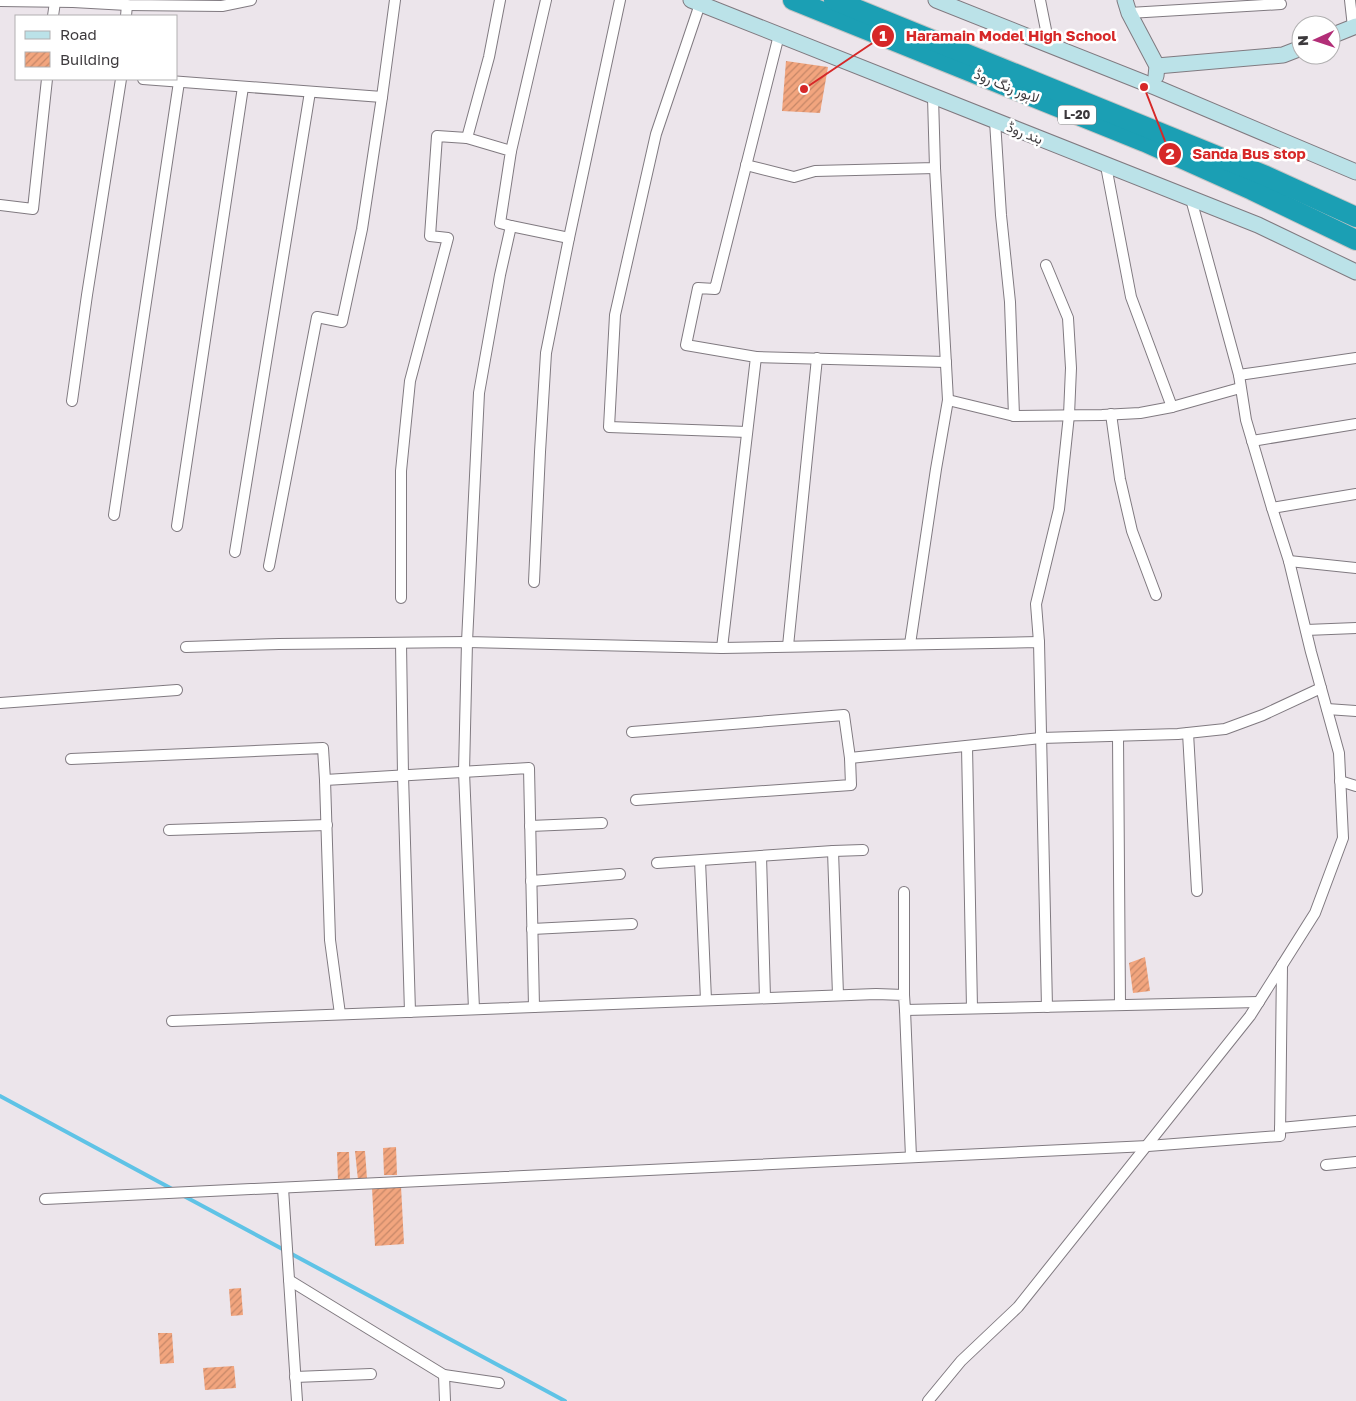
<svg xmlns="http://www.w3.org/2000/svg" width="1356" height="1401" font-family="'Golos Text',Vazirmatn,sans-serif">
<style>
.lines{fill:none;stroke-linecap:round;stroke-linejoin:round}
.stream{stroke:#5fc3e6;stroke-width:4}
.building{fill:url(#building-hatch)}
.street-casing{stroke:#807a80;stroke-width:12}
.secondary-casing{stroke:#807a80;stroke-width:17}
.highway-casing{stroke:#c4c4c4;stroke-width:22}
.street{stroke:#fff;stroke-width:10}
.secondary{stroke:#bbe2e8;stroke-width:15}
.highway{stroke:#1b9fb4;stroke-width:20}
.labels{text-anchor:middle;stroke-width:5;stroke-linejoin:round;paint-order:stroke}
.shield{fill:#fff;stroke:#767476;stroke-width:1}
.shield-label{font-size:12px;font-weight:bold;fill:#3c393c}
.street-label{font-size:14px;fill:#3c393c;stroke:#fff}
.leader{fill:none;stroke:#d62828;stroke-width:2}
.callout-dot{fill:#d62828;stroke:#fff;stroke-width:2}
.mark-label{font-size:15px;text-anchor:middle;font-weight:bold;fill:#fff}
.callout-label{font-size:15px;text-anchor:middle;font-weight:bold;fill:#d62828;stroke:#fff;stroke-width:5;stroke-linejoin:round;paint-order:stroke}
</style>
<defs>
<pattern id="building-hatch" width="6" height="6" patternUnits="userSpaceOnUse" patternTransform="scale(1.25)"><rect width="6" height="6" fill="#f2a57e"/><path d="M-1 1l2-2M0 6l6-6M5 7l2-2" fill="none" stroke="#c58768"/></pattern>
</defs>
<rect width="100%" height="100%" fill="#ece5eb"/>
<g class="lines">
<g class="stream">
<polyline points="0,1096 174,1190"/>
<polyline points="182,1195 565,1401"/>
</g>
</g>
<g class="building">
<polygon points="786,61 828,67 820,113 782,111"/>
<polygon points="1145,957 1150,991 1133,993 1129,963"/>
<polygon points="396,1147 397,1175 384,1175 383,1148"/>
<polygon points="355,1151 365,1151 367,1179 358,1180"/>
<polygon points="337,1152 349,1152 350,1181 338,1181"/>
<polygon points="401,1186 404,1244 375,1246 372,1188"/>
<polygon points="241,1288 243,1315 231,1316 229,1289"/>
<polygon points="158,1333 172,1333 174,1363 160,1364"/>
<polygon points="234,1366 236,1388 205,1390 203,1368"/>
</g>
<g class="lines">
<g class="street-casing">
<g id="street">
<polyline points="500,0 489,57 467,138 511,151 500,223 511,226"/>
<polyline points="1040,0 1049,45"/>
<polyline points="1350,0 1353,27"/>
<polyline points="0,1 73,2 127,5 222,6 251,0"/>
<polyline points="700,4 656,134 615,315 609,427 747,432"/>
<polyline points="1129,13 1281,4"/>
<polyline points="53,16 55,2"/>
<polyline points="126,16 127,5"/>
<polyline points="143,79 382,97 395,0"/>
<polyline points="995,121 1001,215 1010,302 1014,416"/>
<polyline points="511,151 546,0"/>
<polyline points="746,165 794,177 815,171 935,168 933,97"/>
<polyline points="1106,166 1131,297 1172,407"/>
<polyline points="0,205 33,209 47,79"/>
<polyline points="569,238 511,226 500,275 479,393 467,642 722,648 1039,642 1047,1007"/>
<polyline points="756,357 946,362"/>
<polyline points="1239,375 1356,358"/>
<polyline points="948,400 1014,416 1102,415 1140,413 1172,407 1240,388"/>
<polyline points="72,401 87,295 121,79"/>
<polyline points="1111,414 1120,479 1132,531 1156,595"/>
<polyline points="1252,441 1356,424"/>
<polyline points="1272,508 1356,494"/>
<polyline points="114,515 179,82"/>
<polyline points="177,526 243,87"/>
<polyline points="235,552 310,92"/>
<polyline points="1289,561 1356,568"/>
<polyline points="269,566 317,317 342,322 362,229 382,97"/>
<polyline points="534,582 540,452 546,353 569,238 620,0"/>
<polyline points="401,598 401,471 410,381 448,238 430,236 437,136 467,138"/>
<polyline points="1306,630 1356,628"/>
<polyline points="1039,642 1036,604 1059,509 1069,415 1071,368 1068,318 1046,265"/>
<polyline points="401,643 403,775 410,1012"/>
<polyline points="910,644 936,469 948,400 935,168"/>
<polyline points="788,646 817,358"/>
<polyline points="186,647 279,644 467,642 464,772 474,1009"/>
<polyline points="722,648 756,357 686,345 698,288 715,289 779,35"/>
<polyline points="0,703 177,690"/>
<polyline points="1327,709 1356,711"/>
<polyline points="632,732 844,715 850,758 1041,738 1178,734 1225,729 1263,715 1321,688"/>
<polyline points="1188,733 1197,891"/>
<polyline points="1118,736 1120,1005"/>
<polyline points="967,746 972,1008"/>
<polyline points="71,759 323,748 325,780"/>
<polyline points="1340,781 1356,786"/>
<polyline points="636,800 851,785 850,758"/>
<polyline points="530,826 602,823"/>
<polyline points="169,830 327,825"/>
<polyline points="833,851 838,995"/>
<polyline points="761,856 765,998"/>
<polyline points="700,861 706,1000"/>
<polyline points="657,863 833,851 863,850"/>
<polyline points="531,881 620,874"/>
<polyline points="532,929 632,924"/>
<polyline points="904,995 904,892"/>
<polyline points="905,1010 911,1157"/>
<polyline points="340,1014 330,940 325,780 529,768 534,1007"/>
<polyline points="172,1021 876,994 904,995 905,1010 1259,1002"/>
<polyline points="1280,1128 1356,1121"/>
<polyline points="1326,1165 1356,1162"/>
<polyline points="283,1188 297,1401"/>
<polyline points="45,1199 1148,1146 1280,1136 1282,965"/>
<polyline points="289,1280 444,1375 499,1383"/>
<polyline points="444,1375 445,1401"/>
<polyline points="295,1377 371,1374"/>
<polyline points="928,1401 961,1361 1018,1307 1250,1016 1315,913 1343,838 1339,753 1311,652 1289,561 1272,508 1246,420 1239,375 1191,199"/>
</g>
</g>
<g class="secondary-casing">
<g id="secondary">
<polyline points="691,0 1258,225 1356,272"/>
<polyline points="936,0 1155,87 1356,172"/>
<polyline points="1125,0 1129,13 1157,66 1156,76"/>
<polyline points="1331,36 1356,26"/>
<polyline points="1157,66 1283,55 1301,48"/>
</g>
</g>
<g class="highway-casing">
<g id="highway">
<polyline points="793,0 1145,142 1252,190 1356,240"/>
<polyline points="834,0 1266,176 1356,217"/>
</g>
</g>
<use href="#street" class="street"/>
<use href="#secondary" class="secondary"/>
<use href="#highway" class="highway"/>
</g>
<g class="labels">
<rect class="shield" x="1058" y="105.5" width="38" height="19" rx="4"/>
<g class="shield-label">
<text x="1077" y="119">L-20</text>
</g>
<g class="street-label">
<text transform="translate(1007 86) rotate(22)" y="5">لاہور رنگ روڈ</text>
<text transform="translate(1025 133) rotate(22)" y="5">بند روڈ</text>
</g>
</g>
<path class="leader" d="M804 89L883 36M1144 87L1170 154"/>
<g class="callout-dot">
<circle cx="804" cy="89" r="5"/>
<circle cx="1144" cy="87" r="5"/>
<circle cx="883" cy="36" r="12"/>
<circle cx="1170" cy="154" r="12"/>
</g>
<g class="mark-label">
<text x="883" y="41">1</text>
<text x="1170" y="159">2</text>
</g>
<g class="callout-label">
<text x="1011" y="41">Haramain Model High School</text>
<text x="1249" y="159">Sanda Bus stop</text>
</g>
<rect x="15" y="15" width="162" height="65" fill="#ffffff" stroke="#b1b0b1"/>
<rect x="25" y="31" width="25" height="8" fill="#bbe2e8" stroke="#b1b0b1"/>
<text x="60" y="40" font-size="15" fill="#3c393c">Road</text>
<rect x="25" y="52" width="25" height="15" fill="url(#building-hatch)" stroke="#b1b0b1"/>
<text x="60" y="65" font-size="15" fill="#3c393c">Building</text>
<g transform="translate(1316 40) rotate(267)"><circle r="24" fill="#ffffff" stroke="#b1b0b1"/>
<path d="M0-4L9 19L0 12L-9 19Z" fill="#b22e77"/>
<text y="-8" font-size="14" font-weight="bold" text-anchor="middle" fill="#3c393c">N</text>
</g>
</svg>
